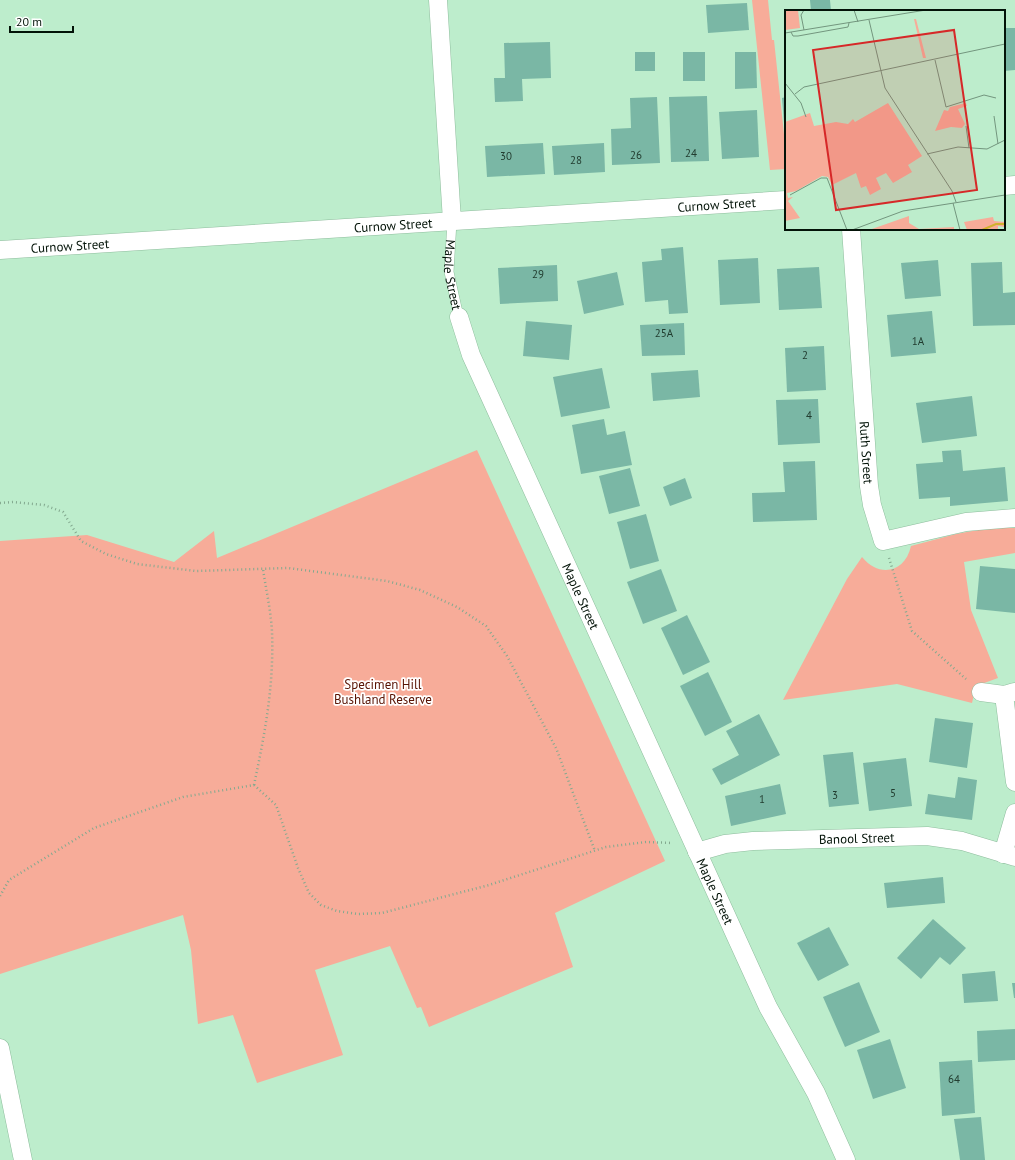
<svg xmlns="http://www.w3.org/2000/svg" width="1015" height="1160" viewBox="0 0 1015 1160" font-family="'PT Sans',sans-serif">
  <rect width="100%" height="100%" fill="#bdedcc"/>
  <g fill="#f7ac99">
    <polygon points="752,0 768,0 772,40 774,40 786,153 786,169 770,170"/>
    <polygon points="477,450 665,861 555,913 573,967 429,1027 421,1007 417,1008 390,946 315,970 343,1055 257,1083 233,1015 198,1024 191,950 183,915 0,974 0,541 87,535 174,562 214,531 217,558"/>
    <path d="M989,528H1015V553L964,562L971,610L998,678L976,686L972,703L897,684L783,700L847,579L862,557C879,578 905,573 911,546L956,534Z"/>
  </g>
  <g fill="#7ab7a5">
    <polygon points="810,0 830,0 831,11 811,11"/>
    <polygon points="747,3 749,30 708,33 706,5"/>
    <polygon points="1004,28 1015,28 1015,70 1004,71"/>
    <polygon points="550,42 551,78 522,79 523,101 495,102 494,78 505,78 504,43"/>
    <rect x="635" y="52" width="20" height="19"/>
    <rect x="683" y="52" width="22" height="29"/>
    <polygon points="735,52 756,52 757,88 735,89"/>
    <polygon points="707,96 709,161 671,162 669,97"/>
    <polygon points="657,97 660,163 612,165 611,129 631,128 630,98"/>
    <polygon points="786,97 786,123 784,123 782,98"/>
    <polygon points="757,110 759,157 722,159 719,112"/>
    <polygon points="543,143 545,174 487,177 485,146"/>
    <polygon points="604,143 605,172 554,175 552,146"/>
    <polygon points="683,247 688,313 669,314 668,300 645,302 642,262 662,260 661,249"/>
    <polygon points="758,258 760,303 720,305 718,260"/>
    <polygon points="938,260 941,296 905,299 901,263"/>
    <polygon points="1002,262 1003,293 1015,292 1015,325 973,326 971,263"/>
    <polygon points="557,265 558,301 500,304 498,268"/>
    <polygon points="819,267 822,308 779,310 777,269"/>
    <polygon points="617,272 624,305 584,314 577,281"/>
    <polygon points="932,311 936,353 891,357 887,315"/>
    <polygon points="526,321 572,325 569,360 523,356"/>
    <polygon points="684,323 685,355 642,356 640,325"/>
    <polygon points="824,346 826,390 787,392 785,348"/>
    <polygon points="602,368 610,408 561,417 553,377"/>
    <polygon points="698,370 700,397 653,401 651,373"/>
    <polygon points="972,396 977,436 922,443 916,403"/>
    <polygon points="818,399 820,443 778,445 776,400"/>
    <polygon points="604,419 607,435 625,431 632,465 581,474 572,425"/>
    <polygon points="961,450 963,471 1005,467 1008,501 950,506 950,497 919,499 916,464 943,462 942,451"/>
    <polygon points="815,461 817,520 753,522 752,493 785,492 783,462"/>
    <polygon points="630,468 640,506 609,514 599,476"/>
    <polygon points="685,478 692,498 670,506 663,487"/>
    <polygon points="646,514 659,561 630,569 617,522"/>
    <polygon points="980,566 1015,569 1015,613 976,609"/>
    <polygon points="661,569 677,611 643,624 627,582"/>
    <polygon points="687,615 710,662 683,675 661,628"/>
    <polygon points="708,672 732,722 705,736 680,686"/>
    <polygon points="759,714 780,755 721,785 712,769 739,755 726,731"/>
    <polygon points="935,718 973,723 967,768 929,762"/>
    <polygon points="853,752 859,804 829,807 823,755"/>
    <polygon points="906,758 912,806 869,811 863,763"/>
    <polygon points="958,777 977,780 972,820 925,814 928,794 955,798"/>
    <polygon points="780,784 786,814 731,826 725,796"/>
    <polygon points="943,877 945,903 887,908 884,883"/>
    <polygon points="933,919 966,948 950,965 940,957 921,979 897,958"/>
    <polygon points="829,927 849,965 818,981 797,943"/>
    <polygon points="995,971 998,1001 964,1003 962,974"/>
    <polygon points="859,982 880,1032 845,1047 823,997"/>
    <polygon points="1012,983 1015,983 1015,998 1014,998"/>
    <polygon points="1015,1029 1015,1060 978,1062 977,1031"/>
    <polygon points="890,1039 906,1088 873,1099 857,1050"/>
    <polygon points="972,1060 975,1113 942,1116 939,1062"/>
    <polygon points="981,1117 985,1160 960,1160 954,1119"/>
  </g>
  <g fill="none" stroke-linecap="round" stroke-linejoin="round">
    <defs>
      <g id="service">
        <path id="s1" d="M452,221L449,272L459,317"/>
      </g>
      <g id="minor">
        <polyline points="438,0 452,221"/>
        <polyline points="1004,186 1015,185"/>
        <path id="s2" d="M851,229L869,486L872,505L883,541L966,522L1015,518"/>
        <path id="s3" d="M0,250L786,200"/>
        <path id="s4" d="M459,317L471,355L768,1007L816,1093L846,1160"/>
        <polyline points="981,692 1004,695 1014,692"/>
        <polyline points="1004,695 1015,782"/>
        <path id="s5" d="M697,852L725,844L753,841L927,836L962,841L1015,857"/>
        <polyline points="1003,854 1015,813"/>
        <polyline points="0,1048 23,1160"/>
      </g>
    </defs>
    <use href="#service" stroke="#8ebd9d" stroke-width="10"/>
    <use href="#minor" stroke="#8ebd9d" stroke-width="19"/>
    <g stroke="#83a98f" stroke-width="2.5" stroke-dasharray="1 3" stroke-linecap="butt">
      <polyline points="0,503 13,502 44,505 63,512 81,541 106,554 137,564 196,571 288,568 387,581 420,590 457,607 486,626 507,656 556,748 595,851"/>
      <polyline points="889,558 912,631 966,679"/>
      <polyline points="254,785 276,805 298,868 309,893 321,905 337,911 358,914 382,913 489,885 606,847 646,842 673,843"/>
      <path d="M254,785C265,733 274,686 272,632C271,611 266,590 263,569"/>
      <polyline points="0,896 9,880 94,828 183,797 254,785"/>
    </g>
    <use href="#service" stroke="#fff" stroke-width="9"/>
    <use href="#minor" stroke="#fff" stroke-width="18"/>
  </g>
  <g text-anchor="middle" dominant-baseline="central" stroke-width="3.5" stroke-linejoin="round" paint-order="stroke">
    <g font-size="11" fill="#213c2f">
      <text x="691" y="153">24</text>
      <text x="636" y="155">26</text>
      <text x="506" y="156">30</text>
      <text x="576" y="160">28</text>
      <text x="538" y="274">29</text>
      <text x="664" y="333">25A</text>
      <text x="918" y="341">1A</text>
      <text x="805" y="355">2</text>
      <text x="809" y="415">4</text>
      <text x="893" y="793">5</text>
      <text x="835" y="795">3</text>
      <text x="762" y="799">1</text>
      <text x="954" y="1079">64</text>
    </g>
    <g font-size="13" fill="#031308" stroke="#fff">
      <text stroke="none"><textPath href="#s3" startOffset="718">Curnow Street</textPath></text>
      <text stroke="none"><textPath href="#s3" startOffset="394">Curnow Street</textPath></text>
      <text stroke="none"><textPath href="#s3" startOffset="70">Curnow Street</textPath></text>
      <text stroke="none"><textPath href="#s1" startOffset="54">Maple Street</textPath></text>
      <text stroke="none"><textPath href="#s2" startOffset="224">Ruth Street</textPath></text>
      <text stroke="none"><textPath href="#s4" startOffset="305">Maple Street</textPath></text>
      <text stroke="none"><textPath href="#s5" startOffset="161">Banool Street</textPath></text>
      <text stroke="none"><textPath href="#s4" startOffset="629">Maple Street</textPath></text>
    </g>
    <g font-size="13" fill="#591303" stroke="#fff">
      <text x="383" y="684">Specimen Hill<tspan x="383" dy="15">Bushland Reserve</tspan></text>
    </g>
  </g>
  <g transform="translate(785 10)">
    <rect width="220" height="220" fill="#bdedcc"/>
    <path d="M0,0H13L15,18L0,20ZM129,9H131L141,48H138ZM103,93L137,146L123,155L127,162L108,173L101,163L91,168L96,179L85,185L81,176L76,178L71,163L47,175L43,167L37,166L11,181L2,183L3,188L8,187L3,191L15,208L0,211V112L25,103L29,116L51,112L63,114L68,109L70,112ZM181,93L182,96L173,99L180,114L177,118L166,117L150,121L159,100L163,101L165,97ZM124,206V213L134,219L169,217V220H84ZM208,207L209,211L220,212V217L213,216V220H182L179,212Z" fill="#f7ac99"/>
    <path fill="none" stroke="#d1b12d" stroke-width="2" d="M197,220L211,214H220"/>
    <path fill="none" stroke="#73967e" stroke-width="1" d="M69,0L73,12M84,10L100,78L167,181L171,192M19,20L16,5L19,0M6,22L8,26H13L63,17L64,13M0,23L141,0M150,50L161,97L199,85L211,88M0,73L16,93L21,107M10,84L19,77L220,34M209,106L213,134M181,116L184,138M142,144L173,137L202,139L220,130M5,185L36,168H42L62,220M168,193L175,220M67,220L118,201L220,185"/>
    <path fill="#d62828" fill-opacity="0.15" stroke="#d62828" stroke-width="2" d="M169,20L192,180L51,200L28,40Z"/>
    <rect width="220" height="220" fill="none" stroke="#031308" stroke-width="2"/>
  </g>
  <path d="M10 26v6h63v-6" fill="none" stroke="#031308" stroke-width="2"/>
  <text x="16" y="26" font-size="12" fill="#031308" stroke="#ffffff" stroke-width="3" paint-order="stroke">20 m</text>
</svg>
